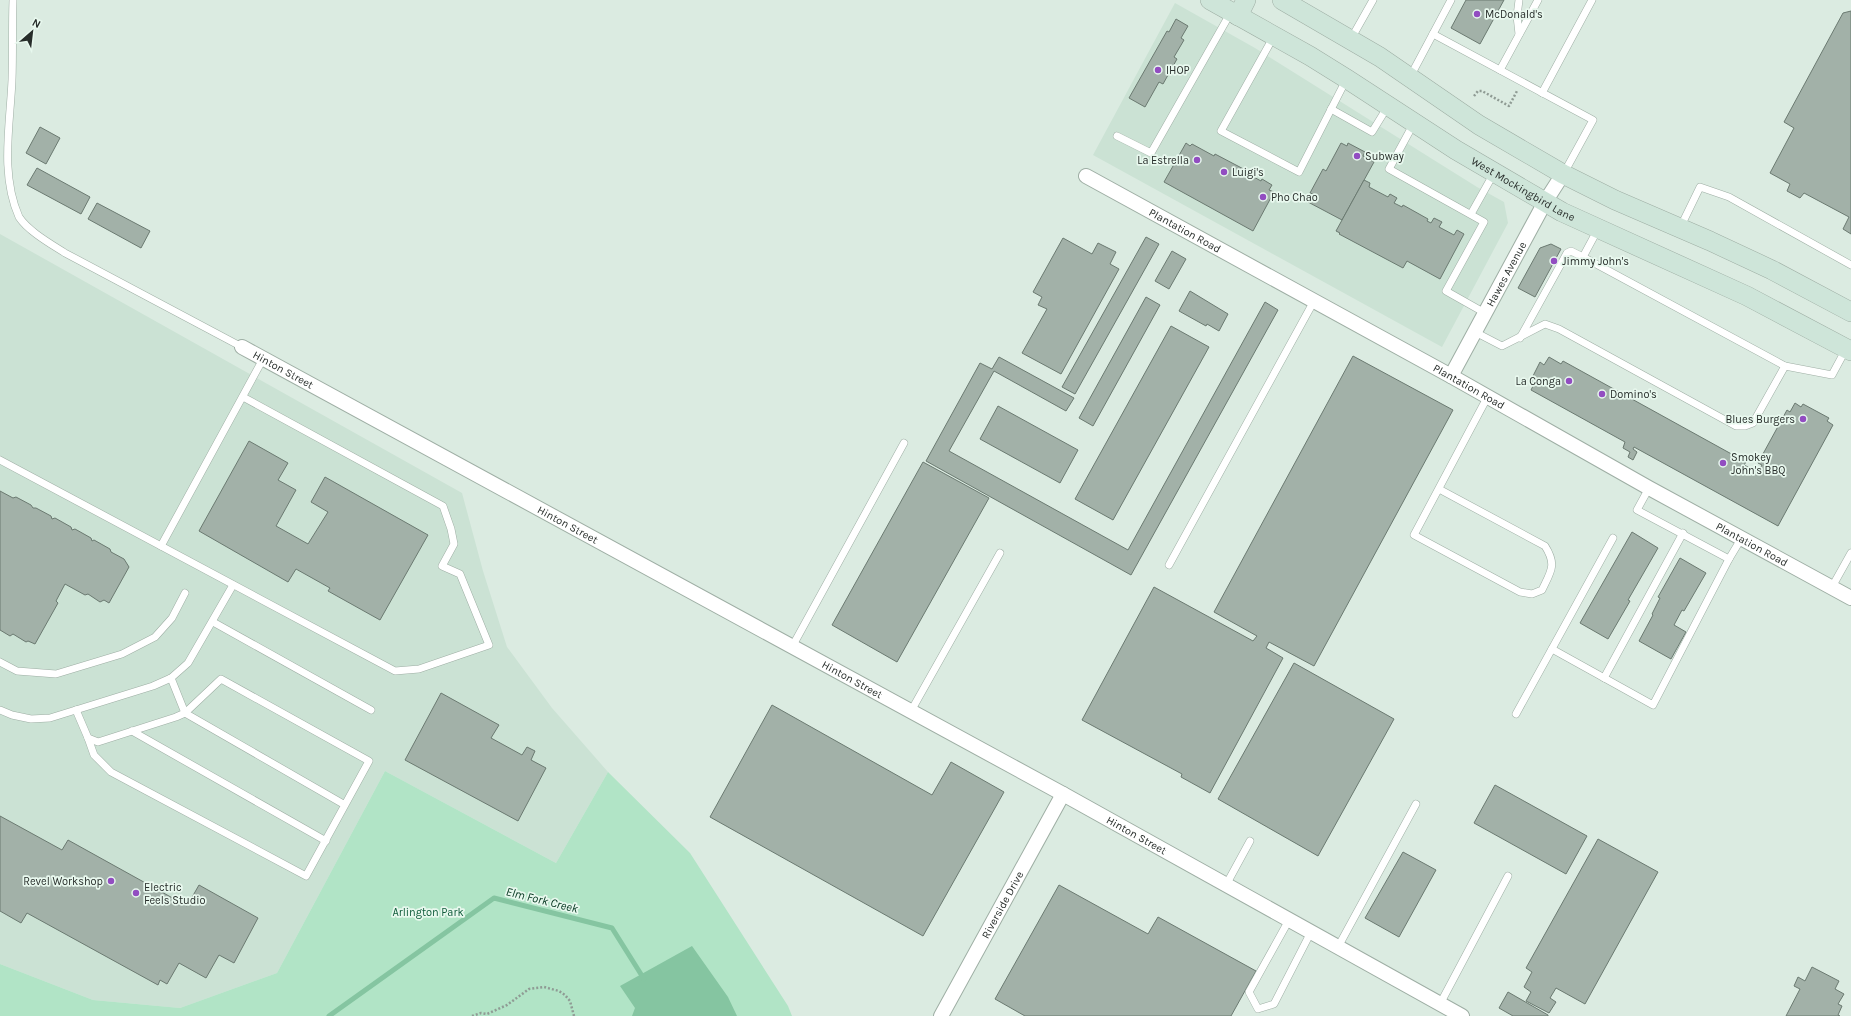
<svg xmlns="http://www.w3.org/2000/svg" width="1851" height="1016" viewBox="0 0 1851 1016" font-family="Karla,sans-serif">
  <rect width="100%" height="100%" fill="#dbebe1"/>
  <g fill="#cbe2d4">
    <polygon points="1175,3 1255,48 1477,187 1504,202 1508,223 1442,347 1093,155"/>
    <polygon points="0,234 462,493 483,571 507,647 552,708 608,772 556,863 385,771 277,973 180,1008 93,1000 0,964"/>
  </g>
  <polygon fill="#b1e4c6" points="385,771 556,863 608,772 690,853 788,1006 792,1016 0,1016 0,964 93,1000 180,1008 277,973"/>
  <polygon fill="#85c5a1" points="692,946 728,997 737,1016 632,1016 635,1008 620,986"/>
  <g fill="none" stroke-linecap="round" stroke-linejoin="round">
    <polyline stroke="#85c5a1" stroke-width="5" points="329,1016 494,898 612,928 644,979"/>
  </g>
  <g fill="#a2b1a8" stroke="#6b7a71">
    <polygon points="1466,0 1504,0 1480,44 1451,28"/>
    <polygon points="1851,11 1851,234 1843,229 1849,217 1804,193 1800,198 1787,191 1790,184 1770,173 1794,128 1784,122 1843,13"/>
    <polygon points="1176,19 1188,26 1181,38 1184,40 1174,57 1177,59 1163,84 1159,82 1145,107 1129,98 1167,31 1169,32"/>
    <polygon points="40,127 60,138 46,164 26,153"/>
    <polygon points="1186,143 1190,146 1192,144 1214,156 1215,154 1253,174 1252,176 1261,181 1262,179 1272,185 1269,190 1274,192 1253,231 1164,182"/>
    <polygon points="1341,143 1347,146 1348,143 1365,152 1363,156 1374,162 1342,220 1308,202 1313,194 1310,193 1323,169 1326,171"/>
    <polygon points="37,168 90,197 81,214 27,185"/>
    <polygon points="1364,180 1370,183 1369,187 1388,197 1390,194 1397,198 1394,203 1402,207 1403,205 1428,219 1427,221 1431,223 1434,218 1442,222 1439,227 1454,235 1457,230 1464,234 1440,279 1407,261 1403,268 1339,234 1340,233 1336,231"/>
    <polygon points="97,203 150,231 141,248 88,219"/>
    <polygon points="1146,237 1159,244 1075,394 1062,387"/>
    <polygon points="1063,238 1092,254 1098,243 1116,252 1110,264 1119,269 1061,374 1022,353 1047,309 1038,305 1042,297 1033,292"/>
    <polygon points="1551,244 1561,249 1535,297 1518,288 1540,248"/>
    <polygon points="1172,251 1186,259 1169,289 1155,281"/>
    <polygon points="1190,291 1228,314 1219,331 1207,324 1206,326 1179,311"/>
    <polygon points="1146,297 1160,305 1093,426 1079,418"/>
    <polygon points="1265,302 1278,310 1131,575 926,461 980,363 992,369 999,357 1074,398 1066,411 994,371 949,451 1128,550"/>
    <polygon points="1171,326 1209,347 1113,520 1075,499"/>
    <polygon points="1353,356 1453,410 1314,666 1269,642 1266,648 1283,658 1210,793 1181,777 1182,774 1082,720 1154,587 1253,641 1257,636 1214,612"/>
    <polygon points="1549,357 1561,364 1563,361 1746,462 1744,465 1758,472 1762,465 1758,463 1787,410 1790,412 1795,403 1801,407 1803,404 1829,418 1827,421 1833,425 1778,526 1634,447 1633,449 1637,452 1633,460 1628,457 1630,452 1623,448 1625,442 1531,390 1534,384 1530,382 1540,362 1544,365"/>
    <polygon points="998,406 1078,450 1060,483 980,439"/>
    <polygon points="249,441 288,463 278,480 296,490 276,526 308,544 328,512 311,502 325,477 428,535 380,620 328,591 330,588 296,569 288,582 199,531"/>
    <polygon points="923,462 989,498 897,662 832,625"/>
    <polygon points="0,491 13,498 16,497 31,505 33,508 36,508 51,516 52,519 55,518 71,527 72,530 75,529 91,538 92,541 94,540 110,549 111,552 124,559 129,567 109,603 104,600 100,602 88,594 85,595 65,584 56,601 58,603 35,644 28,641 26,642 13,634 10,636 0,630"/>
    <polygon points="1632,532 1658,548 1628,600 1630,601 1608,639 1580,623"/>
    <polygon points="1680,558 1706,573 1684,611 1682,610 1674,625 1686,632 1671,659 1639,641 1653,615 1652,614 1660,598 1658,597"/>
    <polygon points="1294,663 1394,719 1318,856 1218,799"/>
    <polygon points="441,693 499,725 491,738 522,755 527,747 535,751 531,760 546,768 518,821 405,760"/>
    <polygon points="772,705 932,795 951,762 1004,792 923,936 710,817"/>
    <polygon points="1495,785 1587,836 1566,874 1474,823"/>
    <polygon points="0,816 62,850 68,840 187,906 199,885 258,918 234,963 219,955 206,978 179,963 167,984 160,980 158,985 27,913 21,923 0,911"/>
    <polygon points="1598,839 1658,872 1585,1004 1556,988 1550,998 1556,1002 1549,1013 1526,1001 1531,992 1524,987 1532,972 1526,968"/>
    <polygon points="1403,852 1436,870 1399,937 1365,918"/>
    <polygon points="1059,885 1148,934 1158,917 1256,971 1231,1016 1025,1016 995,999"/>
    <polygon points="1812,967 1839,981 1835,989 1844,994 1838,1004 1842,1006 1838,1015 1840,1016 1786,1016 1800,989 1794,986 1798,977 1805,981"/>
    <polygon points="1508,992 1548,1015 1548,1016 1513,1016 1499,1008"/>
  </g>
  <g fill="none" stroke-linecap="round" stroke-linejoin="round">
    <defs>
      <g id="lane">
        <path d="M13,0C12,27 13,53 12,80C10,126 0,174 19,217C28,231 51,244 65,253L242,347"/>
        <polyline points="1519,0 1517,16 1519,34"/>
        <polyline points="1433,34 1593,120 1564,173"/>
        <polyline points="1274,36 1221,131 1299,172 1346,80"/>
        <polyline points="1351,39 1373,0"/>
        <polyline points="1500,70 1538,0"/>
        <polyline points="1410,77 1451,0"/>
        <polyline points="1542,93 1592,0"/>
        <polyline points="1331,109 1372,132 1388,106"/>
        <polyline points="1414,123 1389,169 1484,222 1446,291 1485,313"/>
        <polyline points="1117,136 1151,153 1231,12"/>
        <polyline points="1471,214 1494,173"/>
        <polyline points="1680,228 1700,187 1729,197 1851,265"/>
        <polyline points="1598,229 1583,257 1785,366"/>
        <polyline points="1475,332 1502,346 1545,324 1559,329 1736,426 1745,426 1753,423 1785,366 1832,375 1846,349"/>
        <polyline points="1520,338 1567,253 1571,251 1583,257"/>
        <polyline points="0,460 395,671 419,669 489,645 460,574 442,566 454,544 451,529 443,506 243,397"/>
        <path d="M1439,489L1545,546C1557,565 1551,571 1542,590L1532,594L1520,592L1414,535L1488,396"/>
        <polyline points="161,546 263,359"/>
        <polyline points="1729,559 1741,539"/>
        <polyline points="1169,565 1314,301"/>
        <polyline points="1832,587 1851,553"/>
        <polyline points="213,622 371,710"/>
        <polyline points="792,647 904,443"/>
        <polyline points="1552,649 1653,705 1729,559 1637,510 1649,488"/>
        <polyline points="0,662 17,671 56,674 122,654 155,637 172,618 185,593"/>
        <polyline points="1604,678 1683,533"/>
        <polyline points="0,710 12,715 31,719 50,718 153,686 171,678 188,663 233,585"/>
        <polyline points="76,710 88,738 98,742 176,717 185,713 171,678"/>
        <polyline points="911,711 1000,553"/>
        <polyline points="1516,714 1613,538"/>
        <polyline points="132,731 326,841"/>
        <polyline points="88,738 94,755 111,772 306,876 369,761 221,679 185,713 345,805"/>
        <polyline points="1226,885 1250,841"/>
        <polyline points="1289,920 1249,992 1258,1009 1274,1004 1311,932"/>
        <polyline points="1338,947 1416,804"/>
        <polyline points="1440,1004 1508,876"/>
      </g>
      <g id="street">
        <path id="s1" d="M1086,176L1451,376L1649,488L1851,598"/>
        <path id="s2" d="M242,347L1063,794L1462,1016"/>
        <path id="s3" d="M1451,376L1545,202L1563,174"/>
        <path id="s4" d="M941,1016L1063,794"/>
      </g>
      <g id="secondary">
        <path id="s5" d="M1210,0L1310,56L1347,79L1456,150L1562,212L1747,296L1851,351"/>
        <polyline points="1282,0 1380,57 1479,125 1563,174 1615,200 1710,241 1772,270 1851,312"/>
        <polyline points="1238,16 1246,0"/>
      </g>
    </defs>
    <use href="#lane" stroke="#9eaea4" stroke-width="8"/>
    <use href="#street" stroke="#9eaea4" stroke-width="16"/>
    <use href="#secondary" stroke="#9eaea4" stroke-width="20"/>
    <g stroke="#8f9b94" stroke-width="2.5" stroke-dasharray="2 2" stroke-linecap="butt">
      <polyline points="1474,96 1478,91 1482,91 1509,106 1517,91"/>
      <polyline points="472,1016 481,1013 487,1014 507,1005 529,989 544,987 559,991 565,995 570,1001 574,1016"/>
    </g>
    <use href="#lane" stroke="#fff" stroke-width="7"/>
    <use href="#street" stroke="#fff" stroke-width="14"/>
    <use href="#secondary" stroke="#cee5d9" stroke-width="19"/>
  </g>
  <g fill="#924dc1" stroke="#e8f8ee" stroke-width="1.5">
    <circle cx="1477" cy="14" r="4"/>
    <circle cx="1158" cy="70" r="4"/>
    <circle cx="1357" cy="156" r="4"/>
    <circle cx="1197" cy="160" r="4"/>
    <circle cx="1224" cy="172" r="4"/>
    <circle cx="1263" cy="197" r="4"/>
    <circle cx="1554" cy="261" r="4"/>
    <circle cx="1569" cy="381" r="4"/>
    <circle cx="1602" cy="394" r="4"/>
    <circle cx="1803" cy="419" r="4"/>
    <circle cx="1723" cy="463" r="4"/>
    <circle cx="111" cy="881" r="4"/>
    <circle cx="136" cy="893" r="4"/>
  </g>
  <g text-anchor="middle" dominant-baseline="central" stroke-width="3.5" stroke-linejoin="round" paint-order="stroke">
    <g font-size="11" fill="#272d2a" stroke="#e8f8ee" text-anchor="start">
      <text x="1485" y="14">McDonald's</text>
      <text x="1166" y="70">IHOP</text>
      <text x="1365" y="156">Subway</text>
      <text x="1189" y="160" text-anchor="end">La Estrella</text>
      <text x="1232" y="172">Luigi's</text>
      <text x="1271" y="197">Pho Chao</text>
      <text x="1562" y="261">Jimmy John's</text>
      <text x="1561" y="381" text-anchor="end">La Conga</text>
      <text x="1610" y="394">Domino's</text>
      <text x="1795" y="419" text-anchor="end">Blues Burgers</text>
      <text x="1731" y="457">Smokey<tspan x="1731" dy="13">John's BBQ</tspan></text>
      <text x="103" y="881" text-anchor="end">Revel Workshop</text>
      <text x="144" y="887">Electric<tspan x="144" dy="13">Feels Studio</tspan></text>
    </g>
    <g font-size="11" fill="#272d2a" stroke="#e8f8ee">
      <text stroke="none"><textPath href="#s5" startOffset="366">West Mockingbird Lane</textPath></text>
      <text stroke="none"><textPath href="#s1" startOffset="113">Plantation Road</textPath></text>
      <text stroke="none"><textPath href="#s3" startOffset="116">Hawes Avenue</textPath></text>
      <text stroke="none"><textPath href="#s2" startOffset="47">Hinton Street</textPath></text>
      <text stroke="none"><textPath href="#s1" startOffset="437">Plantation Road</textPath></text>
      <text stroke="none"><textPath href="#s2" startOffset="371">Hinton Street</textPath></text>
      <text stroke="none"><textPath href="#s1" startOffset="761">Plantation Road</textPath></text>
      <text stroke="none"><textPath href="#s2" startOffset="695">Hinton Street</textPath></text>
      <text stroke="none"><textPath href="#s2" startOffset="1019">Hinton Street</textPath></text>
      <text stroke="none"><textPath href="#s4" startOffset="127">Riverside Drive</textPath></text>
    </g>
    <g font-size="11" fill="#0d5a39" stroke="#e8f8ee">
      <text x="428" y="912">Arlington Park</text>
    </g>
    <g font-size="12" font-style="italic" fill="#00331c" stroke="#e8f8ee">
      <text transform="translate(542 900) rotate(14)">Elm Fork Creek</text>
    </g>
  </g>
  <g transform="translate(32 32) rotate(28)" stroke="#e8f8ee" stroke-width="3" paint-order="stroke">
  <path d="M0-3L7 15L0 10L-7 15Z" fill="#272d2a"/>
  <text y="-6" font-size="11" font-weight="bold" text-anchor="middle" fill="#272d2a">N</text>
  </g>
</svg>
